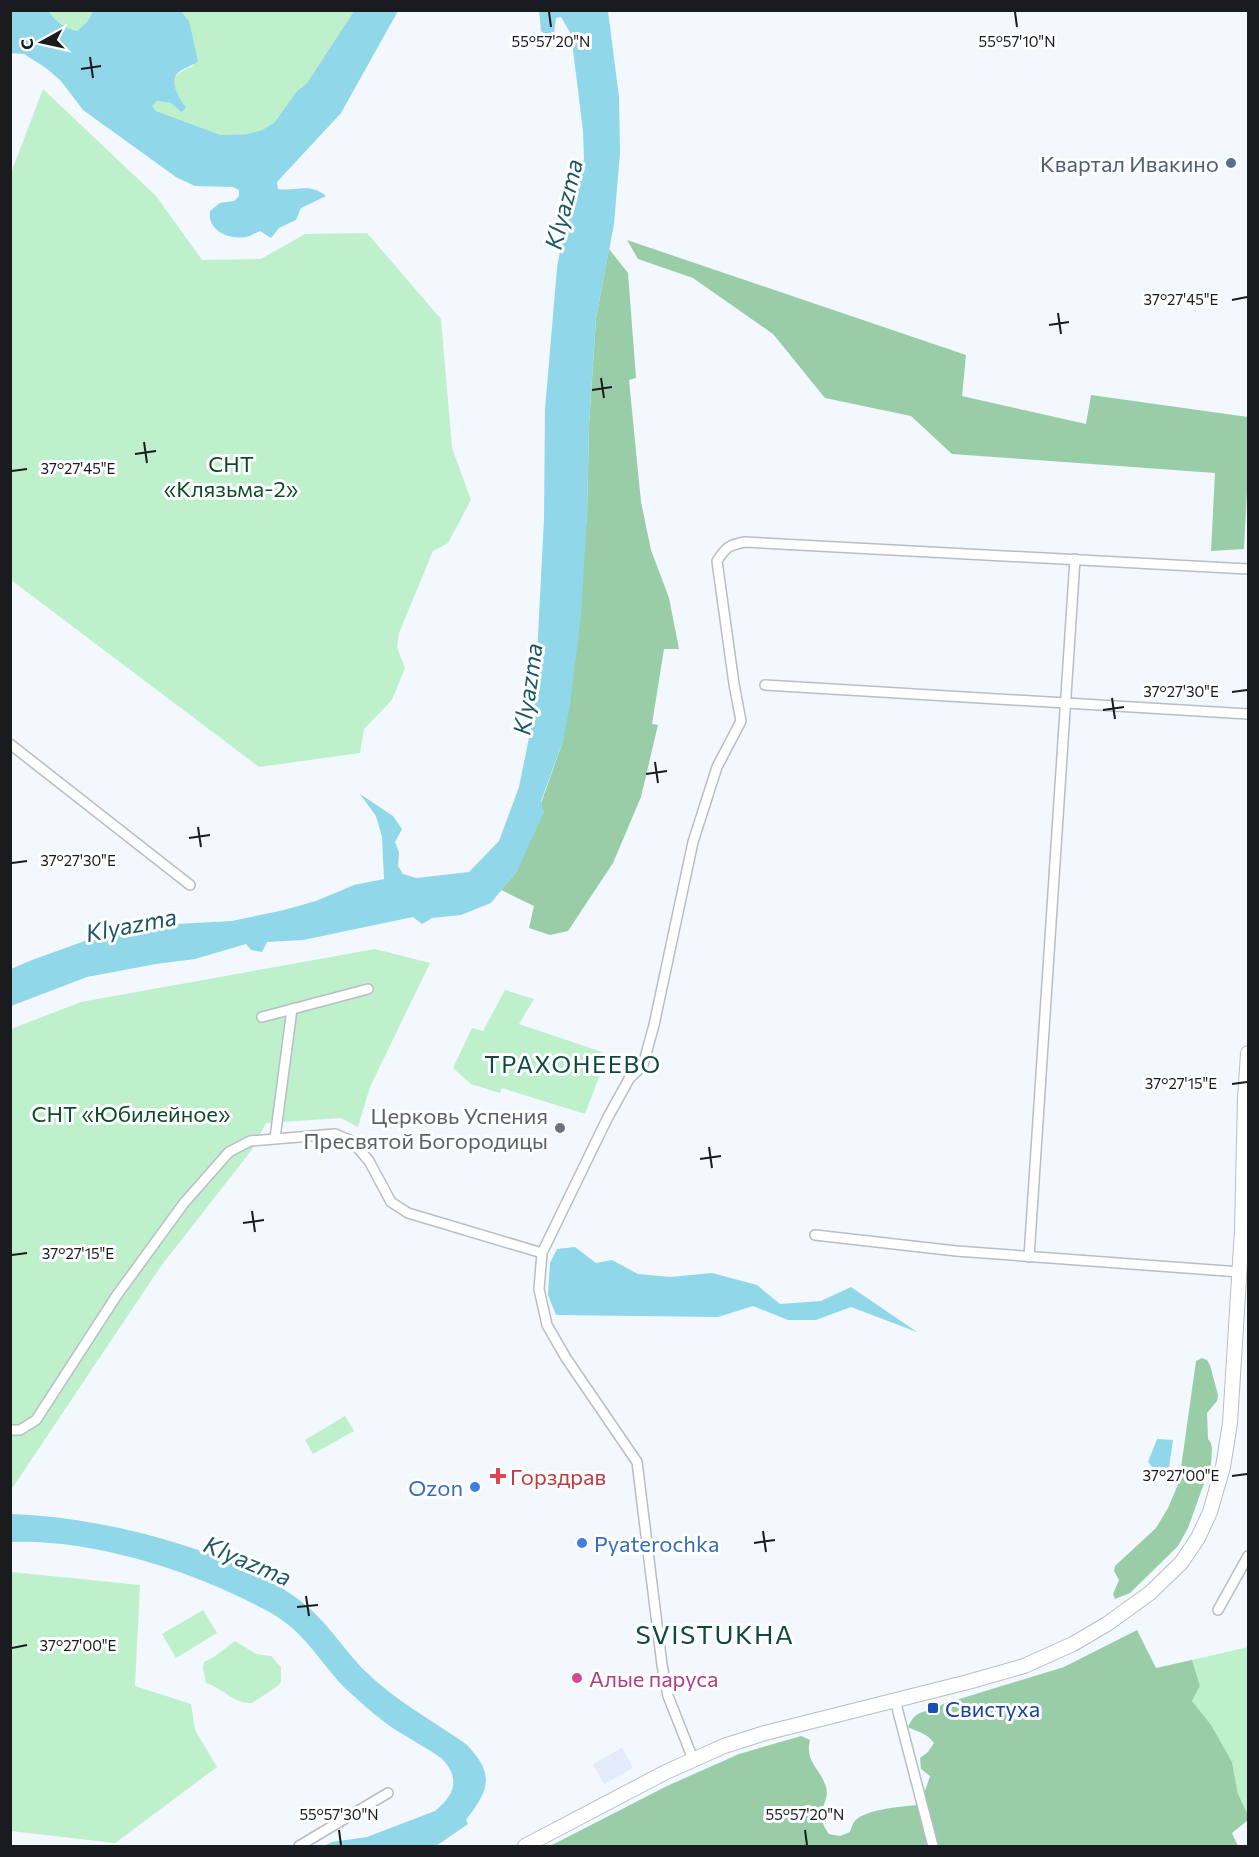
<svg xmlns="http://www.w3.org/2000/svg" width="1259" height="1857" viewBox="0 0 1259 1857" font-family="Commissioner,sans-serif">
  <rect width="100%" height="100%" fill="#f3f7fe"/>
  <polygon fill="#e3ebfb" points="622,1748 633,1768 604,1784 593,1764"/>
  <g fill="#bef0cc">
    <path d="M49,11H93L87,22L77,31C65,28 55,22 49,11Z"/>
    <path d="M181,11H354L307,83L296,92L275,122L262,130L248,134L221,135L156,111L151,106L157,101L171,103L181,112L185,108C174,86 165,77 193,66L189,21Z"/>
    <polygon points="43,89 156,196 202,260 261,259 305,234 367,233 441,319 452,448 471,500 448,543 433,551 399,633 397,647 405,668 392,700 364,729 360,753 259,767 11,580 11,173"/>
    <polygon points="375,949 430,963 370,1087 358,1127 341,1118 266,1123 251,1151 161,1266 11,1490 11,1029 81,1002"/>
    <polygon points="505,990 534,999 519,1024 608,1054 585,1114 502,1088 500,1093 471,1084 453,1068 472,1028 483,1031"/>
    <polygon points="345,1416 354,1431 313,1454 305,1440"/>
    <polygon points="11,1572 140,1585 135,1686 191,1704 195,1730 217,1767 115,1843 11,1831"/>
    <polygon points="203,1610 217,1633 176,1658 162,1634"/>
    <path d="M235,1641L256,1654L271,1656L281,1667V1682L279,1685L252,1703C233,1704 223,1688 206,1683L203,1668L204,1662L214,1657Z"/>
    <polygon points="1248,1647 1248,1815 1238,1794 1232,1762 1192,1701 1200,1686 1192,1660"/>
  </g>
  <g fill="#99cda8">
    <polygon points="627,240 966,355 962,396 1086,424 1091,395 1248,417 1248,472 1244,549 1211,551 1215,473 952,454 911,416 825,398 773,334 693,278 638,259"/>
    <polygon points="609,249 628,273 636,378 629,380 641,502 651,550 669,598 679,649 664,649 652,724 658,725 641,797 613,863 568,931 550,935 529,928 534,906 501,890 517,871 563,741 587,515 589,425 596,318"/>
    <polygon points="1202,1358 1207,1360 1210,1365 1218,1395 1217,1401 1207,1413 1208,1439 1211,1443 1212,1448 1211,1464 1188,1528 1178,1546 1130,1593 1115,1599 1113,1594 1119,1580 1114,1571 1115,1566 1156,1528 1168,1508 1179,1482 1196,1361"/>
    <path d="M1137,1630L1156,1668L1192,1660L1200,1686L1192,1701L1211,1725L1232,1762L1238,1794L1248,1815V1820L1232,1833L1238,1846H550L667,1786L739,1754L801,1736L810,1740C805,1762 818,1766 825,1784C833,1803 811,1810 829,1834L840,1836L850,1832C851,1829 852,1825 854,1822C864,1809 900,1807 916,1805L923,1797L930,1776L921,1769L920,1758L928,1752L934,1743C926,1732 919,1733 908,1727C917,1706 928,1715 943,1704L1064,1667Z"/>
  </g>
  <g fill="#90d7ea">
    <path d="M11,10L49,11C55,22 65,28 77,31L87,22L93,11H181L189,21L198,61C192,66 186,67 180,71C167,81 180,98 186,108L181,112L171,103L157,101L152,106L156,111L221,135L248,134L262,130L275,122L296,92L307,83L354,11H398L341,113L277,182L278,189C295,192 309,182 326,196L301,208L296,220L279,228L271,238L260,231C255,233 251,236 246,237C229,240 207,231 210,211L220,203L234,201L239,196V190L233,187L195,186L176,177L83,110L61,81L46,68L24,54L11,53Z"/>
    <polygon points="539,11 608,11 619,97 620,153 614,224 596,318 589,425 587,515 581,615 570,705 563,741 541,801 544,812 517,871 491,903 461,915 432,918 422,924 413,917 303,940 267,942 262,952 251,950 246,944 195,959 156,964 87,977 11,1006 11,969 32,960 107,933 157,925 232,921 284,910 316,901 354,885 384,879 382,837 376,816 360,794 393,816 402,829 395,842 399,852 398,866 403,874 416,878 469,872 499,841 519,787 534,713 544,519 545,409 557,268 568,205 584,159 583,131 571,34 561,17 556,18 553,41 541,31"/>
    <polygon points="575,1247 596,1263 612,1260 638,1274 670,1277 712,1273 757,1285 780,1304 821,1301 851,1287 917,1332 851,1307 816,1320 788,1320 753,1306 718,1317 556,1315 548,1295 550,1263 557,1249"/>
    <polygon points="1157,1439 1173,1440 1168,1474 1159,1475 1148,1462"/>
    <path d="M10,1514C98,1516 232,1549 302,1602C325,1620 341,1645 360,1666C391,1698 430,1719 466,1744C495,1774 490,1789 466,1820L468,1824L436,1846H324L332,1842L367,1837L435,1811C455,1795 461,1777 441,1758C424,1746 404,1736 387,1724C372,1713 359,1701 345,1688C326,1669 312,1645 291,1627C277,1615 260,1607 244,1599C176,1566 86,1539 11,1542Z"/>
  </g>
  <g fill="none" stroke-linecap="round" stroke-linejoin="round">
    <defs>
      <g id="minor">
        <polyline points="765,685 1248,714"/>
        <polyline points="10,744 190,885"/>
        <polyline points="262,1017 368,989"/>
        <polyline points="275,1138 292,1009"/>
        <polyline points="815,1235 956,1251 1240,1272"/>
        <polyline points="1029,1257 1075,559"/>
        <polyline points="10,1430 20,1430 36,1420 117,1295 184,1203 229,1152 250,1141 335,1134 352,1141 369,1161 391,1202 408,1213 542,1253"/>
        <polyline points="1218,1610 1248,1556"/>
        <polyline points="895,1700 933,1846"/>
        <path d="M693,1759L668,1696L662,1665L637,1462L566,1358L547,1325L539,1289L542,1253L607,1119L629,1079L643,1065L654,1025L693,842L717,767L741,721L734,684L717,561C726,547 729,545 745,542L1248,569"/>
        <polyline points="299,1846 388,1793"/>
      </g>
      <polyline id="secondary" points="525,1846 666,1772 724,1746 765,1733 968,1682 1024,1666 1073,1644 1107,1624 1150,1593 1181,1563 1198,1538 1210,1512 1223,1467 1230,1423 1242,1230 1245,1099 1248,1053"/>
    </defs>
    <use href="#minor" stroke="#b8bdc6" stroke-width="12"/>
    <use href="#secondary" stroke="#b8bdc6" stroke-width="16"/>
    <use href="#minor" stroke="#fff" stroke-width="9"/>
    <use href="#secondary" stroke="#fff" stroke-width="14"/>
  </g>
  <path fill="none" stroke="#1a1b1f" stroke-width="2" d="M549,12L551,27M1015,12L1017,27M90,57L93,78M81,69L101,66M1232,300L1247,297M1058,313L1061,334M1049,325L1069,322M601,378L604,398M592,390L612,387M144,442L147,463M135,454L156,451M12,471L27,469M1232,692L1247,690M1112,698L1115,719M1103,710L1124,707M655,762L658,783M646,774L667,771M198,827L201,847M189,838L210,835M12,863L27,861M1232,1084L1247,1082M709,1147L712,1168M700,1159L721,1156M252,1211L255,1232M243,1223L264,1220M12,1255L27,1253M1232,1476L1247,1474M763,1531L766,1552M754,1543L775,1540M306,1596L309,1616M297,1607L318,1605M12,1648L27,1645M339,1830L341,1845M805,1830L807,1845"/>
  <circle fill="#5c6f8a" stroke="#fff" stroke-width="2" cx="1231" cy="163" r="6"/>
  <circle fill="#6b7280" stroke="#fff" stroke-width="2" cx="560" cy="1128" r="6"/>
  <path fill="#e0444e" stroke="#fff" stroke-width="2" d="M495 1467h6v6h6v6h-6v6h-6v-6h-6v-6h6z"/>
  <g fill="#3f7fe0" stroke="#fff" stroke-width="2">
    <circle cx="475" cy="1487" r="6"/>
    <circle cx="582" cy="1543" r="6"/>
  </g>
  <circle fill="#d1479c" stroke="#fff" stroke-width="2" cx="577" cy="1678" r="6"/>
  <rect fill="#1a4fb4" stroke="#fff" stroke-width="2" x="927" y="1702" width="12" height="12" rx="3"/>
  <g text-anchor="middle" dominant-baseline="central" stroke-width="6" stroke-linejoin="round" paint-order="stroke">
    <g font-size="22" fill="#4e5e75" stroke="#fff" text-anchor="end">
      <text x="1219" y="163">Квартал Ивакино</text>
    </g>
    <g font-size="22" fill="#0d4b28" stroke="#fff">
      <text x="231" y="463">СНТ<tspan x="231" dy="25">«Клязьма-2»</tspan></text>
      <text x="131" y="1113">СНТ «Юбилейное»</text>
    </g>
    <g font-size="22" fill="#5b616d" stroke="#fff" text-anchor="end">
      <text x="548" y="1115">Церковь Успения<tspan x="548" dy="25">Пресвятой Богородицы</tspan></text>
    </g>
    <g font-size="22" fill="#be3a42" stroke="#fff" text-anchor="start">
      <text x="510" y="1476">Горздрав</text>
    </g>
    <g font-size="22" fill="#366cbe" stroke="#fff" text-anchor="end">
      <text x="463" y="1487">Ozon</text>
      <text x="594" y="1543" text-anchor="start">Pyaterochka</text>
    </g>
    <g font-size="22" fill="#b23c85" stroke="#fff" text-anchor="start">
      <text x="589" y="1678">Алые паруса</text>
    </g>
    <g font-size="22" fill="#164399" stroke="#fff" text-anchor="start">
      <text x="945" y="1708">Свистуха</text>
    </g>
    <g font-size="24" font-style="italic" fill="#1c5765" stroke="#fff">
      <text transform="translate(563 204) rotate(-76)">Klyazma</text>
      <text transform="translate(527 689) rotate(-82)">Klyazma</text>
      <text transform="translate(131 924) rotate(-11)">Klyazma</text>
      <text transform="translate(248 1560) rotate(23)">Klyazma</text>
    </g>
    <g font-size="24" letter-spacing="1.5" fill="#0e493f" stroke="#fff">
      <text x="573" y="1063">ТРАХОНЕЕВО</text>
    </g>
    <g font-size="26" letter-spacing="1.5" fill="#0e493f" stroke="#fff">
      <text x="715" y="1633">SVISTUKHA</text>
    </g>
  </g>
  <g font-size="15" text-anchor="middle" fill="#1a1b1f" stroke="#fff" stroke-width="6" stroke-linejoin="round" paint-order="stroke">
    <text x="551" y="47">55°57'20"N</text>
    <text x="1017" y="47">55°57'10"N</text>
    <text x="1181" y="305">37°27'45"E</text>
    <text x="78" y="474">37°27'45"E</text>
    <text x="1181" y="697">37°27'30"E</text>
    <text x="78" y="866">37°27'30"E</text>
    <text x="1181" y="1089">37°27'15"E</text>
    <text x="78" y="1259">37°27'15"E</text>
    <text x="1181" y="1481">37°27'00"E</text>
    <text x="78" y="1651">37°27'00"E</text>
    <text x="339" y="1820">55°57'30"N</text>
    <text x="805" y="1820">55°57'20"N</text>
  </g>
  <rect width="1259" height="1857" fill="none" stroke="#1a1b1f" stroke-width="24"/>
  <g transform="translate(42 42) rotate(262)" stroke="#ffffff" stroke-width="4.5" paint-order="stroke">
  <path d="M0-4.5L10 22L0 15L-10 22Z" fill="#1a1b1f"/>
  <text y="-9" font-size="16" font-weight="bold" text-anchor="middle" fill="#1a1b1f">С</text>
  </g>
</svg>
